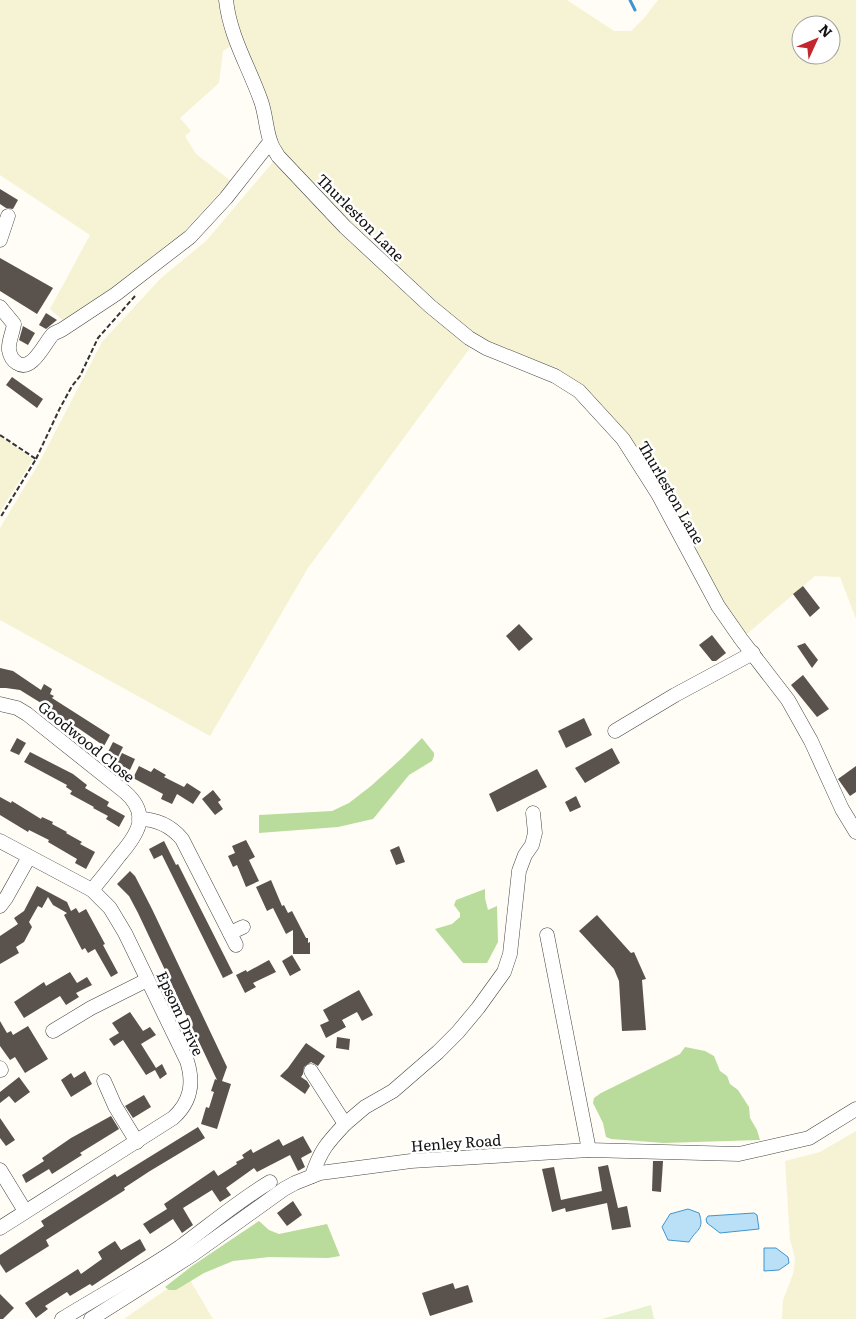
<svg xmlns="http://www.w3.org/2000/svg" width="856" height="1319" viewBox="0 0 856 1319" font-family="Literata,serif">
  <rect width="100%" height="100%" fill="#fffdf5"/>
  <g fill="#f6f3d4" fill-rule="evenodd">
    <polygon points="0,0 221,0 222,20 231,46 223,51 219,83 180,118 191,131 185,136 196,154 231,181 166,251 67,324 50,309 90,235 0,175"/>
    <path d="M229,0H567L614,31H631L645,17L658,0H856V619L840,577L815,576L741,639L658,494L579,391L530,367L472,333L449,315L349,222L282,153L275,139L242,45ZM801,25H831V55H801Z"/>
    <polygon points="273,162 346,237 407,295 470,348 308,568 210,736 0,620 0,528 39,463 102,342 161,278 206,241"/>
    <polygon points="0,436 33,459 0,512"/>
    <polygon points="856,1131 856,1319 782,1319 783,1300 793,1274 795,1258 790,1240 785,1161 820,1152"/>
    <polygon points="187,1275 213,1319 124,1319"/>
  </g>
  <g fill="#b9dc9c">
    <polygon points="422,738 434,753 434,756 432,761 409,775 373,819 338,827 259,833 259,815 332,811 349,803 371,786 402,758"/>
    <polygon points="485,889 485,898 488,910 497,906 498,942 487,963 463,963 435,929 452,924 460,917 460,913 454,905 456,900"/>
    <polygon points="685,1047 705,1051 714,1056 720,1071 727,1076 730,1084 738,1090 749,1107 750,1118 757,1130 760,1140 664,1143 611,1139 606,1137 603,1123 593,1103 594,1098 601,1093 680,1054"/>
    <polygon points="259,1221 269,1230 279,1234 327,1224 340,1256 328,1258 269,1257 233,1261 204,1273 176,1290 169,1290 165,1287 192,1266"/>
  </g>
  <polygon fill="#e6f2cf" points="651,1305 654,1319 602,1319"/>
  <g fill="#b9e0f7" stroke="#3f96cf">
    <path d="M688,1209L699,1213C705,1230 696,1229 689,1242L668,1240L662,1227L670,1214Z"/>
    <polygon points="754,1213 757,1215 759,1229 720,1233 707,1223 706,1219 708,1216"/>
    <polygon points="764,1248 776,1248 788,1257 789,1263 779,1270 764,1271"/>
  </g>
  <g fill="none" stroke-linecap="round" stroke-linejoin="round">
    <polyline stroke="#3f96cf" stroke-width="3" points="630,0 635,10"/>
  </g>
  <g fill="#5a524d">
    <polygon points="0,189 18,200 13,209 6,208 0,204"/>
    <polygon points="0,258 53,288 37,314 0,291"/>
    <polygon points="46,313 57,320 46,329 39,325"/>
    <polygon points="23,326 35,333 28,345 19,340"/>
    <polygon points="12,377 43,399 37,408 6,385"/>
    <polygon points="803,586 820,608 810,617 793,594"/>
    <polygon points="519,624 533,639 519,651 506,636"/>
    <polygon points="712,635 726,653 716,661 712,661 699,645"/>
    <polygon points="805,643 818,660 812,668 797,646"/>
    <polygon points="0,668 13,671 41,690 44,684 52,689 50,694 54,696 52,698 110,735 104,746 78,728 52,714 53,712 49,708 20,690 6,688 0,688"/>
    <polygon points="803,675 829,709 817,717 791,685"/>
    <polygon points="584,718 592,735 566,748 558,731"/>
    <polygon points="17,738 26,743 19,755 10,751"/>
    <polygon points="113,742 123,747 117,759 107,754"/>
    <polygon points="612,748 620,763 585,783 575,768"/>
    <polygon points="30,752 73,774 87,785 85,788 109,802 107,806 125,816 119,827 106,819 108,816 93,808 94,807 70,794 72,791 66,787 67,785 24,762"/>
    <polygon points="122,753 135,759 130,770 117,763"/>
    <polygon points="139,766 151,772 154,768 166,775 164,777 184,787 187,783 201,792 193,804 177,794 172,804 161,799 163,794 133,778"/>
    <polygon points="856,766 856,792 850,796 838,779"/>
    <polygon points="537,769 547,787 497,812 489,794"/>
    <polygon points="213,790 221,800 218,802 223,809 215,815 202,799"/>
    <polygon points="576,796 581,807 570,812 565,802"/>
    <polygon points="0,797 11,803 12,801 41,819 42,817 53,822 52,824 67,832 66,833 82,842 80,844 95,852 86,869 75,863 77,859 48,842 49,840 29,830 28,832 0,815"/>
    <polygon points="246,840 255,857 249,860 259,881 246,887 237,865 233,867 228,856 235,853 232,846"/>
    <polygon points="164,841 176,865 178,864 187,882 233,973 223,978 162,855 154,859 149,849"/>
    <polygon points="399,846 405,862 396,865 390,850"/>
    <polygon points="130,871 135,876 152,909 227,1067 222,1081 231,1084 217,1129 201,1124 206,1107 209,1108 214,1092 211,1091 215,1079 217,1080 138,913 129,896 117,884"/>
    <polygon points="271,880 282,906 284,905 288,913 292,911 306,938 308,938 308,943 310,942 310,954 293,954 293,930 286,934 273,908 267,911 256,887"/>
    <polygon points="37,886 67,902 71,911 76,908 79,913 86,909 105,944 103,945 118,973 111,977 95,949 88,953 85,948 82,950 64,915 67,913 53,905 48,897 42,908 38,906 29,922 32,927 24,942 16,947 19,953 0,964 0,936 18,924 14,918 24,911"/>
    <polygon points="597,915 631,953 634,952 646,979 642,980 646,1030 622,1031 619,981 614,969 579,931"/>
    <polygon points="292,955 301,970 290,976 282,961"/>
    <polygon points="269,960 276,972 253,983 256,987 245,993 236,975 246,970 247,972"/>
    <polygon points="70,972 77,983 87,977 92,985 76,993 79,997 66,1005 60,996 24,1018 14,1002 44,982 46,986"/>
    <polygon points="359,990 373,1015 362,1021 357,1012 342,1020 346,1027 326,1038 320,1025 329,1021 323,1010"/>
    <polygon points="130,1012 143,1031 150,1027 156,1035 141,1044 156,1068 162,1064 167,1074 160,1079 155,1070 146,1075 123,1040 114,1046 109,1039 119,1033 112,1023"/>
    <polygon points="0,1021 7,1033 11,1031 13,1035 28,1026 48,1059 25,1073 15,1057 10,1060 0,1046"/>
    <polygon points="337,1037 350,1039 349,1050 336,1048"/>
    <polygon points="306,1043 325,1056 318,1066 311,1062 304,1067 303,1074 301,1077 307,1081 310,1086 305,1094 280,1076 288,1068"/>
    <polygon points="85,1071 92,1084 71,1097 61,1080 71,1073 74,1078"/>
    <polygon points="19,1077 30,1092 15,1103 9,1096 0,1103 0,1092"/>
    <polygon points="144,1095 151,1107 133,1118 125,1106"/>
    <polygon points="111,1116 119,1129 80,1153 82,1155 52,1174 49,1169 26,1183 22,1175 44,1161 42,1158 71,1138"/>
    <polygon points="0,1118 15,1140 6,1146 0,1138"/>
    <polygon points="198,1127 205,1138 150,1171 124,1188 125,1190 46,1240 49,1246 6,1273 0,1264 0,1255 44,1226 41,1221 115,1174 117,1177"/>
    <polygon points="303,1136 312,1152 301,1158 305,1167 298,1171 290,1155 257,1172 254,1168 226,1188 231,1195 220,1202 212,1190 183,1208 193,1225 182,1233 173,1219 150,1234 143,1224 167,1209 164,1204 214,1170 218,1176 237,1164 236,1162 244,1158 242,1155 251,1149 253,1153 279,1139 283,1146"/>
    <polygon points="653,1161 663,1161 661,1192 652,1191"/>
    <polygon points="608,1165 618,1208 627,1206 631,1227 612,1230 607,1203 566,1212 565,1208 552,1212 542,1169 554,1167 561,1200 602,1191 598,1167"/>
    <polygon points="293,1201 302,1215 287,1226 277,1213"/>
    <polygon points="140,1239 146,1250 92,1286 90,1284 70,1296 67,1292 45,1306 48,1309 36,1318 25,1303 78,1269 81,1274 102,1259 98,1252 115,1241 121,1250"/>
    <polygon points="453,1283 455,1289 468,1285 473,1302 430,1316 422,1293"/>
    <polygon points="0,1294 14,1308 3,1319 0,1319"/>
  </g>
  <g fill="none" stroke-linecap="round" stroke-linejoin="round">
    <defs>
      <g id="minor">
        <path d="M226,0C230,37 249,67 261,101C266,115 266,131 271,143C272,147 276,152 278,156L345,227L430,306L469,338L486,348L555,376L579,391L623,439L658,494L718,606L741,639L788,700L811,741L842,809L856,832"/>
        <polyline points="0,240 8,216"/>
        <path d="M0,307L14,324C13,332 8,342 9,350C10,356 12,360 17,363C32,373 45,342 53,334C56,332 60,331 63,329L116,294L190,237L226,198L270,142"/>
        <path d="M0,704L17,708L27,714L125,792C151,815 138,834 119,856C110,868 101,879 92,890"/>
        <polyline points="615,731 675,695 753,653"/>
        <path d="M139,819C158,819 171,826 182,839L236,945"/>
        <path d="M0,841L92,890L110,908L125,933L187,1061C194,1083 191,1102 173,1118L0,1228"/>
        <polyline points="0,906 6,898 29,857"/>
        <polyline points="230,933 243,927"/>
        <polyline points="547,935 589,1150"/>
        <polyline points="53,1031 91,1008 147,980"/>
        <polyline points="0,1068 1,1070"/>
        <path d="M311,1071L345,1124C327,1143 320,1151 312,1176"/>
        <polyline points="104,1081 115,1106 137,1142"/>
        <polyline points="345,1124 365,1107 393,1091 438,1052 458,1032 478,1008 504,972 510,954 519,871 525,855 532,845 535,833 533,813"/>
        <polyline points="0,1170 25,1211"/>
        <path d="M62,1319C101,1295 142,1273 180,1247C210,1225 238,1201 270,1182"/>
        <polyline points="91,1319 192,1255 284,1189 295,1183 320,1173 411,1161 589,1150 739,1154 809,1138 856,1109"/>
      </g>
    </defs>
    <use href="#minor" stroke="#444" stroke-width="15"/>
    <g stroke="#333" stroke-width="2" stroke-dasharray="5 2.5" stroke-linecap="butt">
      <polyline points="0,435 36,459 0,518"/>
      <polyline points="36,459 59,410 72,386 80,376 98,338 135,296"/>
    </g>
    <use href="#minor" stroke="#fff" stroke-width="14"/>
  </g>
  <g text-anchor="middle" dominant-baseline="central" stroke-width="5" stroke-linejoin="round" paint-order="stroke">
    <g font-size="15" fill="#111" stroke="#fff">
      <text transform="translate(361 217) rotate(45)">Thurleston Lane</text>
      <text transform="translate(672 492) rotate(60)">Thurleston Lane</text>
      <text transform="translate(87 741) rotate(39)">Goodwood Close</text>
      <text transform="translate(181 1013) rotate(65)">Epsom Drive</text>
      <text transform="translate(456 1142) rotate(-4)">Henley Road</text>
    </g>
  </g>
  <g transform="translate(816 40) rotate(46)"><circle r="24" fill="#ffffff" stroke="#a0a0a0"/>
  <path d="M0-4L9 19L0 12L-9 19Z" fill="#c4262e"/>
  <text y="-8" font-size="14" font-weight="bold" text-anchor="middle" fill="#111111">N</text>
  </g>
</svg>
